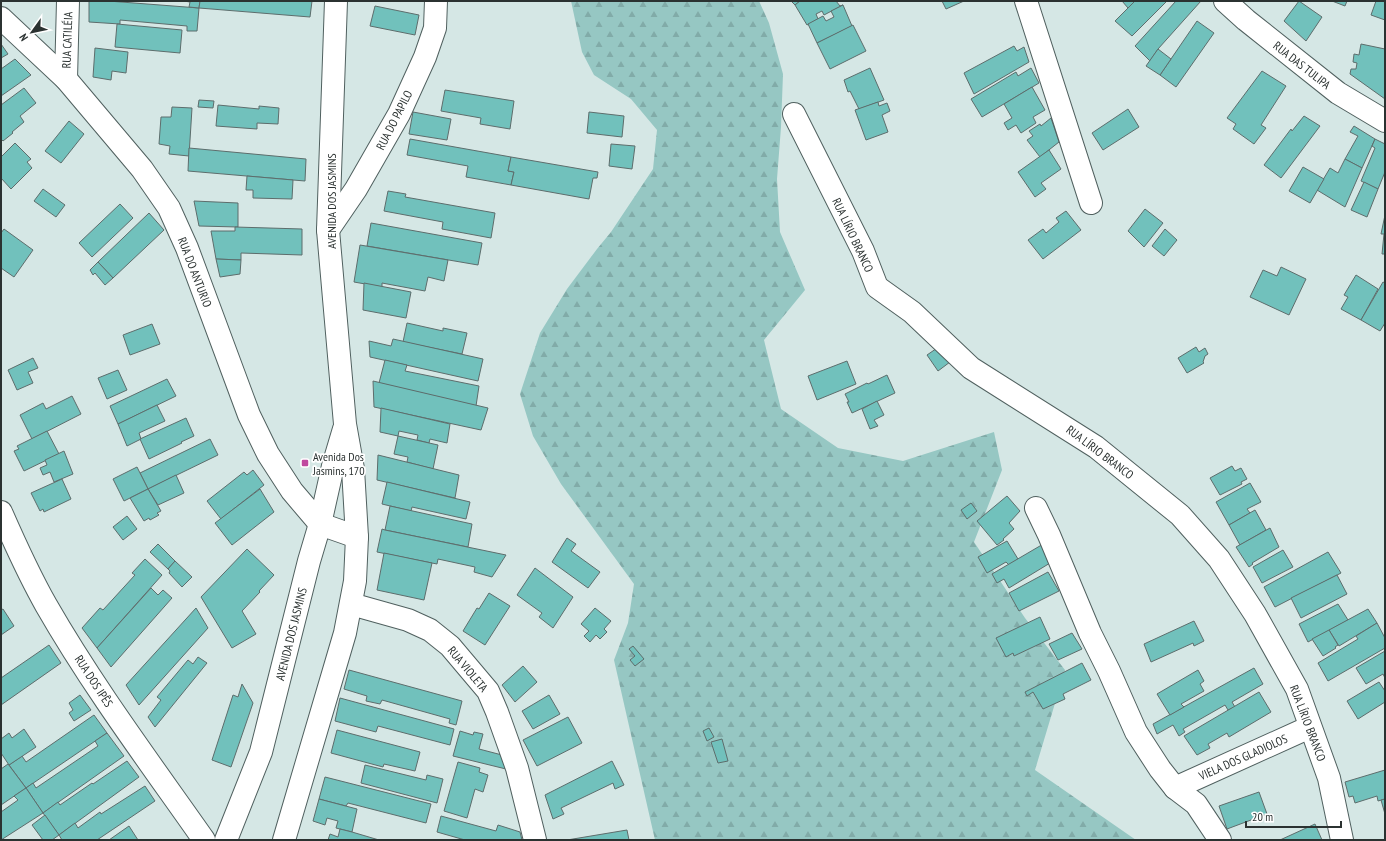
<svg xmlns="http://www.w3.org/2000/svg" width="1386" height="841" viewBox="0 0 1386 841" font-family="'PT Sans Narrow',sans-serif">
  <defs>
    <pattern id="forest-firs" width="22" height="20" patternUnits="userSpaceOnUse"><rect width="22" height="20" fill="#96c7c3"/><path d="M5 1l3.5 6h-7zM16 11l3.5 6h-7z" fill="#81aba8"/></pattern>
  </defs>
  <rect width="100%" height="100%" fill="#d5e7e5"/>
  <polygon fill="url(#forest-firs)" points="571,1 759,1 769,23 783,74 781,127 777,179 780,232 805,290 764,340 781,409 838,448 903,461 994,432 1002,470 974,542 1025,618 1065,670 1035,770 1136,840 655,840 614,660 628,623 634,584 561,484 533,436 520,394 540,333 567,289 597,249 611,232 653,169 657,130 631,99 594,75 582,52"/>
  <g fill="#71c1bc" stroke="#5d6d6c">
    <polygon points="89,1 108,1 199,8 197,31 187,31 187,26 120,20 120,24 89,22"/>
    <polygon points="184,1 200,1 199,8 189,7 190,2"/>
    <polygon points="200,1 312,1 310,17 199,8"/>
    <polygon points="791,1 800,1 795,5"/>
    <polygon points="800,1 836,1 840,6 843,5 824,15 822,11 816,14 818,19 807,25 795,5"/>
    <polygon points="942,1 964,1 946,9"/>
    <polygon points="1122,1 1135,1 1128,8"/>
    <polygon points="1135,1 1167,1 1132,36 1115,21"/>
    <polygon points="1176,1 1201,1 1158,49 1150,61 1135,46"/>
    <polygon points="1299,1 1322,17 1306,41 1284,21"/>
    <polygon points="1332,1 1347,1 1345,6"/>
    <polygon points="1376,1 1385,1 1385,20 1371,15"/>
    <polygon points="843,5 852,26 817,43 808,24 823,16 826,21 834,17 831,11"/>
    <polygon points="375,6 419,15 415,35 370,26"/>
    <polygon points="1197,21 1214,33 1176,87 1160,75"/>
    <polygon points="117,24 182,30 180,53 115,47"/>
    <polygon points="853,25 866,51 830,69 817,43"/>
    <polygon points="1,44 8,54 1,58"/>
    <polygon points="1361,44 1385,49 1385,99 1350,74 1351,69 1356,69 1357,63 1353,62 1354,54 1359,55"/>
    <polygon points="1014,46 1017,51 1024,47 1029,62 974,94 964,73"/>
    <polygon points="95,48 128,52 126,73 112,71 111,80 93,77"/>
    <polygon points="1158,49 1171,59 1160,75 1146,66"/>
    <polygon points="15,59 31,75 1,96 1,69"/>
    <polygon points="870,68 884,100 859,109 850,91 848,92 844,80"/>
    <polygon points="1031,68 1039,83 982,117 971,99 1016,72 1018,76"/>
    <polygon points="1262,71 1286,86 1261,125 1266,128 1254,144 1233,129 1236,124 1227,118"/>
    <polygon points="1032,87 1045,110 1033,117 1036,123 1021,133 1016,125 1008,130 1004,123 1012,118 1004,104"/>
    <polygon points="24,88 36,103 20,116 24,122 12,132 13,133 3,141 1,139 1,105"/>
    <polygon points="445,90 514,101 510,129 480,124 481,118 441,111"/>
    <polygon points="199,100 214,101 213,108 198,107"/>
    <polygon points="878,102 879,106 887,103 890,111 882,115 888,132 866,140 855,110"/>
    <polygon points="218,105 259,109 259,106 279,108 278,124 257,123 257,129 216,126"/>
    <polygon points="172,107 192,108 189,156 169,154 170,146 159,144 161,117 171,117"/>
    <polygon points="1128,109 1139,127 1103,150 1092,133"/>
    <polygon points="413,112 451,119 447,140 409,134"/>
    <polygon points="589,112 624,116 622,137 587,133"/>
    <polygon points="1304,116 1320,126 1281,178 1264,165 1291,129 1292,131"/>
    <polygon points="1051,118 1059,142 1040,157 1027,140 1033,136 1029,131 1040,124 1041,126"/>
    <polygon points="69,121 84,134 61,163 45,151"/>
    <polygon points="1354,126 1375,139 1362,168 1345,159 1358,136 1350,132"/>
    <polygon points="410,139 511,157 508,171 514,172 511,185 466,177 468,166 407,155"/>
    <polygon points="1375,139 1385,144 1385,172 1378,189 1361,181 1375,148 1372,146"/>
    <polygon points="15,143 31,159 27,162 32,168 11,189 1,178 1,157"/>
    <polygon points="611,144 635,146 632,169 609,166"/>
    <polygon points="189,148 306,159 305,181 188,171"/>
    <polygon points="1049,150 1061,169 1041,183 1046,189 1035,197 1018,172"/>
    <polygon points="511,157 598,172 597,178 593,178 589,199 511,185 514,172 508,171"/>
    <polygon points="1345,159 1362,168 1345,207 1317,190 1330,168 1338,173"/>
    <polygon points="1303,167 1324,179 1310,203 1289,191"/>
    <polygon points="247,176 293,180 292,199 253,198 253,190 246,190"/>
    <polygon points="1364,182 1378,189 1367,217 1351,210"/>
    <polygon points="43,189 65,205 56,217 34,201"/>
    <polygon points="388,191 406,194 405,197 495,213 491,238 442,229 443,222 384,211"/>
    <polygon points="194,201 238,203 238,227 199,226"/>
    <polygon points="120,204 133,218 92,257 79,243"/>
    <polygon points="1145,209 1163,223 1144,247 1128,231"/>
    <polygon points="1066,211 1081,230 1043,259 1028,240 1043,229 1046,233 1059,222 1056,218"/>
    <polygon points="149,213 164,230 113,278 98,262"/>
    <polygon points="1385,215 1385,234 1381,234"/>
    <polygon points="371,223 482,243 478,265 367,246"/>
    <polygon points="235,227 302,229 302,255 241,253 241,260 216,259 211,231 235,231"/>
    <polygon points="4,229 33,250 14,277 1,268 1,233"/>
    <polygon points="1165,229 1177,240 1164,256 1152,246"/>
    <polygon points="1384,234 1385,234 1385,254 1382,254"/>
    <polygon points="360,245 448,260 444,281 428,277 425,291 382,283 382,287 354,282"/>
    <polygon points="216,259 241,260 240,274 220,277"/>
    <polygon points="98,262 113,278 105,285 95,273 93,275 90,270"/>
    <polygon points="1281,267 1306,279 1289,315 1250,297 1263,270 1277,276"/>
    <polygon points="1356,275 1378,289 1361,320 1341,309 1348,297 1344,295"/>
    <polygon points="1383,282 1385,283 1385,323 1380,331 1361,320"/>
    <polygon points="364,283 411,292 406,318 363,310"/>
    <polygon points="407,323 443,331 443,328 467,333 462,354 403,342"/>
    <polygon points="152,324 160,344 130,355 123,335"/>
    <polygon points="393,339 483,359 478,381 370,357 369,341 391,346"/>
    <polygon points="943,344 954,359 938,371 927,355"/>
    <polygon points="1196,347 1199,352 1205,348 1208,354 1205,356 1203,362 1204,363 1187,373 1178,358"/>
    <polygon points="33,358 38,368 28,372 33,383 17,390 8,370"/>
    <polygon points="385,360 407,365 405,371 479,386 476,406 379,383"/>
    <polygon points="847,361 856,384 817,400 808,376"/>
    <polygon points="118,370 127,390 107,399 98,378"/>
    <polygon points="887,375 895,393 852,413 847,402 849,402 845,394 867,383 868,384"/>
    <polygon points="167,379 176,396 118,424 110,406"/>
    <polygon points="373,381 488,408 481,430 374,407"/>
    <polygon points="72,396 81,414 32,439 20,415 43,403 46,409"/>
    <polygon points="877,401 884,415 874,420 878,426 870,429 862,409"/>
    <polygon points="157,405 165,421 139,433 141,439 127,446 118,424"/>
    <polygon points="381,408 450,424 447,443 430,439 429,443 417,440 418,435 399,431 398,436 380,432"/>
    <polygon points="186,418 194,436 181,442 182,443 149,459 140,439"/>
    <polygon points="47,431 59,454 24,471 14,451 19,449 17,446"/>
    <polygon points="398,436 438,445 433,469 407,462 408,457 394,454"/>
    <polygon points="210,439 218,455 148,489 140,473"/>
    <polygon points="64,451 73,474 54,482 50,472 43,475 40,468 47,465 45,460"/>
    <polygon points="378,455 459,475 455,498 377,480"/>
    <polygon points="1232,466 1235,471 1241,468 1247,479 1241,482 1242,484 1220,495 1210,478"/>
    <polygon points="137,467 148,489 124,501 113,479"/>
    <polygon points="253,470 264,485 221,519 207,501 244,472 247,475"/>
    <polygon points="176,475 184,493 158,505 148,489"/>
    <polygon points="62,479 71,499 44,512 43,509 40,511 31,493"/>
    <polygon points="387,482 470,502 466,519 412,507 411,511 382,504"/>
    <polygon points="1250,483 1261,502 1247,509 1250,513 1229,525 1216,502"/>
    <polygon points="148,489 161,511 157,513 159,515 150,520 149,518 144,521 130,498"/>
    <polygon points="260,489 274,512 232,545 215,523"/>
    <polygon points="1007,496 1020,511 1009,523 1014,529 1003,539 1004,540 997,545 977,521"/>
    <polygon points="971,503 977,511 967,519 961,510"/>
    <polygon points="390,506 472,524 468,547 385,530"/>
    <polygon points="1255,510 1266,530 1240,545 1229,525"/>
    <polygon points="127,516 137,529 123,540 113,527"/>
    <polygon points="1270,528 1279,547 1252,563 1253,564 1249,567 1236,547"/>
    <polygon points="382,529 385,530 506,555 492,577 474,572 475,567 438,559 437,564 377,552"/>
    <polygon points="567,538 576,544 571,551 600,572 588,588 552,562"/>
    <polygon points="1007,541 1018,559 1009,565 1006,562 987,573 978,557"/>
    <polygon points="1045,543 1055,560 1009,588 1004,579 997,583 992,574"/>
    <polygon points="158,544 175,561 168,569 150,552"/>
    <polygon points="247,549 274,575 259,591 260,592 242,611 256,634 232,648 201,597"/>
    <polygon points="1283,550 1293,567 1262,583 1253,567"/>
    <polygon points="1328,552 1341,573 1275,607 1264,587"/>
    <polygon points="384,553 432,563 424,600 377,590"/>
    <polygon points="145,559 162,575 97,648 82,628 100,608 103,610 135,575 132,573"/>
    <polygon points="175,561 192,577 182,587 169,573 170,571 168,569"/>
    <polygon points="535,568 573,597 553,628 539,617 542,613 517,595"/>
    <polygon points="1048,572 1059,591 1019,611 1009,593"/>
    <polygon points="1337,575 1347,594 1301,618 1291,598"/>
    <polygon points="151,588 158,595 163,590 172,598 111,667 97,648"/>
    <polygon points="489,593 510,606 485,645 463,631 477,608 479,609"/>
    <polygon points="1338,604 1348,620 1308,642 1299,624"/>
    <polygon points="196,608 208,628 139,705 126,685"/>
    <polygon points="595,608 611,621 604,629 607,632 600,639 596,635 590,642 584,636 589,631 581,624"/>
    <polygon points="3,609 14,626 1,635 1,610"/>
    <polygon points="1368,609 1377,623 1339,646 1329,630"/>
    <polygon points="1040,617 1050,639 1014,656 1013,653 1006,657 996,638"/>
    <polygon points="1194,621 1204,641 1194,646 1193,643 1151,662 1144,644"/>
    <polygon points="1377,623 1385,638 1385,648 1328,681 1318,663 1358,639 1356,636"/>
    <polygon points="1329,630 1338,645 1335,647 1336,648 1323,656 1312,639"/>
    <polygon points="1072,633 1082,649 1058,660 1049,644"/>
    <polygon points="49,645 61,663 1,705 1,678"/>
    <polygon points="633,646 644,659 635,666 630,660 635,656 629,649"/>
    <polygon points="1385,651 1385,678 1383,674 1366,684 1356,668"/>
    <polygon points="198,657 207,663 155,727 148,717 161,700 157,697 188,660 193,664"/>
    <polygon points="1082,663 1091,680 1063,694 1065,699 1043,709 1033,692 1027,696 1025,692"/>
    <polygon points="523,666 537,682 515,702 502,685"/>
    <polygon points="1254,668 1263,684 1232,702 1235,707 1228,710 1225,705 1183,729 1185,732 1179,736 1173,725 1157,734 1153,724"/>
    <polygon points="349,670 462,701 456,725 449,723 450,719 382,700 380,704 366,701 367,696 344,689"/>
    <polygon points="1198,670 1204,681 1200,684 1204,691 1181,704 1184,707 1170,715 1157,694"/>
    <polygon points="1379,682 1385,691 1385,702 1358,719 1347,701"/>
    <polygon points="242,684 253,703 231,767 212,760 233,695 238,697"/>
    <polygon points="1259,692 1271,712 1229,737 1227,733 1208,744 1210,748 1197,755 1184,736"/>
    <polygon points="80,695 91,710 74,721 69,713 73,710 69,703"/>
    <polygon points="549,695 560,714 533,729 522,711"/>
    <polygon points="340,698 454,729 450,745 378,726 376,732 335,721"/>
    <polygon points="94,715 107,733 26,788 9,765 22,756 26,762"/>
    <polygon points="568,717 582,743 537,766 523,740"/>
    <polygon points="709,728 714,737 707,741 703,731"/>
    <polygon points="24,729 36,747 9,765 1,753 1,739 9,733 12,738"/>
    <polygon points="337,730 420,752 415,771 384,764 383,767 331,753"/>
    <polygon points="460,731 473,735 474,732 483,734 479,749 502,755 506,769 453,756"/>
    <polygon points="107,733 124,756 43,813 26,788 33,783 36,788 98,746 95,741"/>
    <polygon points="722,739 728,761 718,763 711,742"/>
    <polygon points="127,761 139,777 59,835 43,813 58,802 60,805 92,783 93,784"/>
    <polygon points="612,761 624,785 615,789 613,783 561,808 564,814 553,819 545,795"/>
    <polygon points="458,762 480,768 479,772 488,775 483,792 475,789 467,818 444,811"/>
    <polygon points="8,764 26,788 1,805 1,769"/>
    <polygon points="365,765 426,780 427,775 443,779 437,803 361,783"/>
    <polygon points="1385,770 1385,799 1378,801 1377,796 1355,803 1353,796 1349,797 1345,782"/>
    <polygon points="325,777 431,804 426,823 348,803 346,806 319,799"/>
    <polygon points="145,786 155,801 97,840 62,840 59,835 75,823 78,828 100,812 101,814"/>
    <polygon points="26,788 43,813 1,840 1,812 18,800 14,796"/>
    <polygon points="1259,792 1267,814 1227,829 1219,806"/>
    <polygon points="319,799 357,809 352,832 336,828 338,821 327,818 325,825 313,821"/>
    <polygon points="1385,799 1385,814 1381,800"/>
    <polygon points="45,815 59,835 52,840 43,840 32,825"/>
    <polygon points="441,816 496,831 498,825 520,832 522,840 465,840 437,832"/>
    <polygon points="1315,824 1322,840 1280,840"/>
    <polygon points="129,826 138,840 109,840"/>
    <polygon points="340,829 352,832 379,840 328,840 330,834 338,837"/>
    <polygon points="627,830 629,840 567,840"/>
  </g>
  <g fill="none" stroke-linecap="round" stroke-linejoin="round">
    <defs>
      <g id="minor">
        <polyline points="1026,1 1091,203"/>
        <polyline points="1225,1 1246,20 1338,93 1385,121"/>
        <polyline points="1,18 66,79 142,169 169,208 187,248 249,415 268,454 292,491 320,524 357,537"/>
        <polyline points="66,79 68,1"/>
        <polyline points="794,114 863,251 877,287 912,312 971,368 1096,447 1180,515 1219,559 1255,614 1297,689 1329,778 1342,840"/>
        <polyline points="328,230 356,189 399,114 425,57 435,28 436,1"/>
        <polyline points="1036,508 1049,535 1090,633 1109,671 1136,732 1160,769 1175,788 1196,804 1220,840"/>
        <path d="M1,512C15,544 29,575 46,605C93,687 150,763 204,840"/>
        <polyline points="351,604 408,620 430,630 450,646 488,691 497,712 517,768 535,840"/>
        <polyline points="1175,788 1310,727"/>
        <polyline points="226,840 261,752 309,561 320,524 333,466 344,429"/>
        <polyline points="284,840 345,633 355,581 357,537 353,469 345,424 328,230 336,1"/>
      </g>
    </defs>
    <use href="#minor" stroke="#50605f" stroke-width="24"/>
    <use href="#minor" stroke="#fff" stroke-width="22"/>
  </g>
  <rect fill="#c0499f" stroke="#fff" stroke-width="1.5" x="301" y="459" width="8" height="8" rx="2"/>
  <g text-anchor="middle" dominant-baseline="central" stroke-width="3.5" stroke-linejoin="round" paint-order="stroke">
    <g font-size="12" fill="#2b3231" stroke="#fff">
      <text transform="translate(67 40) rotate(-88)">RUA CATILÉIA</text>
      <text transform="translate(1302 65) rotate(38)">RUA DAS TULIPA</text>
      <text transform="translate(394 120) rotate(-63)">RUA DO PAPILO</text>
      <text transform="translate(331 201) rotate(-90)">AVENIDA DOS JASMINS</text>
      <text transform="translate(853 235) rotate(65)">RUA LÍRIO BRANCO</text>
      <text transform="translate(195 272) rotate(69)">RUA DO ANTURIO</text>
      <text transform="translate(1100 452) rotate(37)">RUA LÍRIO BRANCO</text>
      <text transform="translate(291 634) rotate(-76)">AVENIDA DOS JASMINS</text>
      <text transform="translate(468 669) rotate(50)">RUA VIOLETA</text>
      <text transform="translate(94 681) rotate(57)">RUA DOS IPÊS</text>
      <text transform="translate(1308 723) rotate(69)">RUA LÍRIO BRANCO</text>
      <text transform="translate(1243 757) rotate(-24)">VIELA DOS GLADIOLOS</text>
    </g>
    <g font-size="12" fill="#2b3231" stroke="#fff" text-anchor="start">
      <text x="313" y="456">Avenida Dos<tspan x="313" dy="14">Jasmins, 170</tspan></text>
    </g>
  </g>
  <rect width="1386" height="841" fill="none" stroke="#2b3231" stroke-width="4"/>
  <g transform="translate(32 32) rotate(237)" stroke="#ffffff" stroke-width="3" paint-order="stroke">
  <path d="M0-3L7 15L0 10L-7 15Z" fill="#2b3231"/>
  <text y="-6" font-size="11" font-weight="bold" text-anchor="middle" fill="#2b3231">N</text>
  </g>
  <path d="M1246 821v6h95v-6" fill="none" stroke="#2b3231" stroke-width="2"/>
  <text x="1252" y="821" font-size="12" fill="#2b3231" stroke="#ffffff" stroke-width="3" paint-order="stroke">20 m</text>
</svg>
